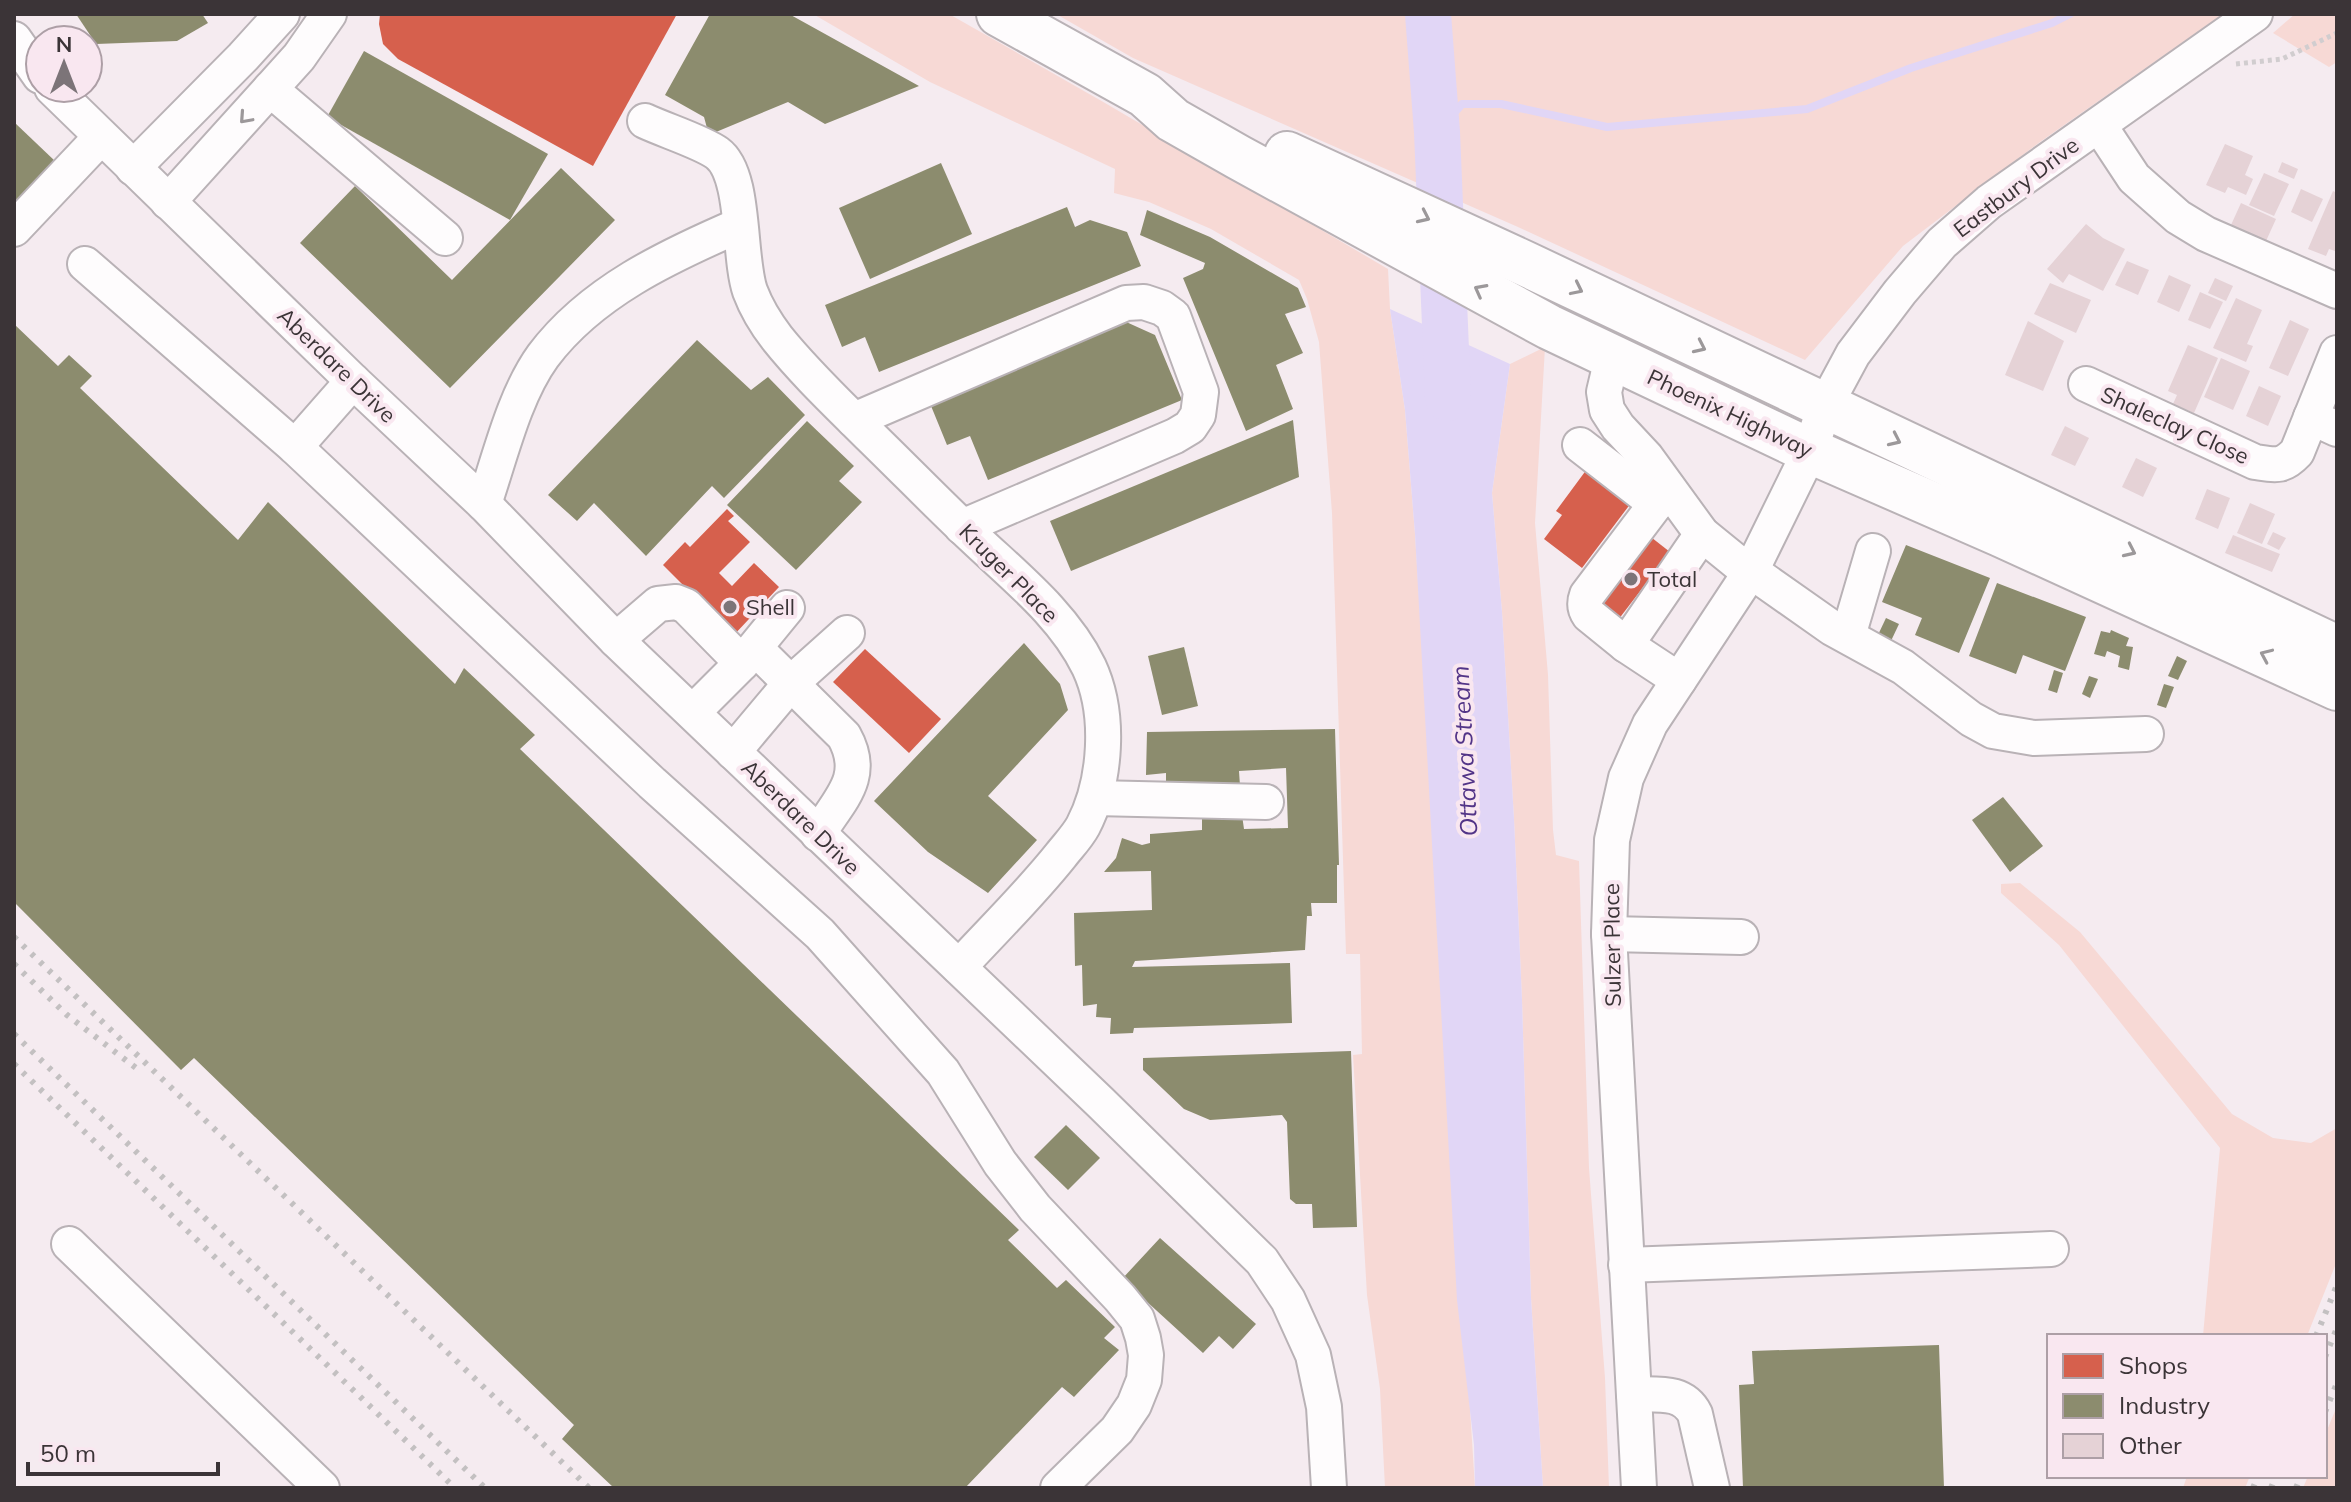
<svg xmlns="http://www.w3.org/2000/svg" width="2351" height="1502" viewBox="0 0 2351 1502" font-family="Mulish,sans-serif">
  <rect width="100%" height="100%" fill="#f5ebf0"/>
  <g fill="#f7d9d5">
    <polygon points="813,14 949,14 1105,103 1388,269 1390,309 1405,410 1415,534 1475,1488 1385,1488 1380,1389 1367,1295 1353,1055 1362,1054 1360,954 1346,954 1332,513 1319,342 1307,299 1299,280 1211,229 1149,202 1114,193 1115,169 930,82"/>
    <polygon points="1056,14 2223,14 2040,142 1903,246 1805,360 1518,227 1133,58"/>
    <polygon points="2295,14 2337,14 2337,62 2329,67 2273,33"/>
    <polygon points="1545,347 1535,523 1548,675 1553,830 1556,855 1579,861 1589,1168 1605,1378 1609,1488 1543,1488 1531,1298 1522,1000 1514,819 1502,612 1492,493 1510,364"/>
    <polygon points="2020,883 2080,932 2232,1114 2273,1138 2311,1143 2337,1128 2337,1261 2307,1336 2203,1336 2220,1148 2059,945 2001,893 2001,884"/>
    <polygon points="2337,1406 2337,1488 2303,1488 2308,1476 2325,1476 2325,1435"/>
    <polygon points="2187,1476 2250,1476 2245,1488 2183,1488"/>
  </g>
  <polygon fill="#e1d6f6" points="1390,309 1510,364 1492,493 1502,612 1514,819 1522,1000 1531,1298 1543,1488 1475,1488 1474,1445 1457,1300 1415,534 1405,410"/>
  <g fill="#d6604d">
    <polygon points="380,14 677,14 593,166 398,59 383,44 379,24"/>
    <polygon points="1587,469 1631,503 1582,568 1544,539 1562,515 1556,511"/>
    <polygon points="727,509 734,516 728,521 750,542 719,573 732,586 754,563 779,587 718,652 708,610 663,565 685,542 690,547"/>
    <polygon points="1647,534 1670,552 1615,624 1592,607"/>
    <polygon points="865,649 941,719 909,753 833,682"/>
  </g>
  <g fill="#8c8c6e">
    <polygon points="76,14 202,14 208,23 177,41 96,44"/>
    <polygon points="710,14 789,14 919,86 825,124 788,102 716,132 707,128 704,117 665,95"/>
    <polygon points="364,51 548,154 510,220 327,117"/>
    <polygon points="14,122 56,162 14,205"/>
    <polygon points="941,163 972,234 870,279 839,208"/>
    <polygon points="561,168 615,220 450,388 300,243 355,186 452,280"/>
    <polygon points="1067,207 1075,227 1090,220 1127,232 1141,266 879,372 865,337 842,347 825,305"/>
    <polygon points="1147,210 1210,237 1298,288 1306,307 1285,314 1303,353 1276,365 1293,409 1246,431 1183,278 1203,269 1205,263 1140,235"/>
    <polygon points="1124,321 1155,335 1182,400 988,480 970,436 947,445 929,401"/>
    <polygon points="14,324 58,366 69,355 92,376 80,388 238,540 268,502 455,684 464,668 535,735 520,749 1019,1230 1008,1240 1057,1288 1066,1280 1115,1327 1104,1338 1119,1350 1074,1397 1062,1387 965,1488 614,1488 562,1439 574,1425 194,1058 181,1070 14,902"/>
    <polygon points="697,340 751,390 768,377 805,415 724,498 712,486 646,556 594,503 577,521 548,495"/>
    <polygon points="1293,420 1299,477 1071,571 1050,521"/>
    <polygon points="807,421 854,466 839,481 862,502 796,570 727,505"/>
    <polygon points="1906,545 1990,578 1959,653 1915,635 1922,618 1882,602"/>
    <polygon points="1997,583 2086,617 2065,671 2023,655 2016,674 1969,656"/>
    <polygon points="1886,618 1899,624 1890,643 1877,637"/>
    <polygon points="2111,630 2129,638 2126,646 2133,647 2129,670 2118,667 2120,656 2107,651 2105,657 2094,654 2101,631 2110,633"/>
    <polygon points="1024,643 1060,684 1068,710 988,796 1037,840 988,893 928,852 874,801"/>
    <polygon points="1184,647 1198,706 1162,715 1148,656"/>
    <polygon points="2177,656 2187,661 2178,680 2168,676"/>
    <polygon points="2054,670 2063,673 2057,693 2048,690"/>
    <polygon points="2089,676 2098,679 2090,698 2082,694"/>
    <polygon points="2164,684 2174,687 2166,708 2157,705"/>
    <polygon points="1335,729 1339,865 1337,865 1337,903 1311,903 1312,916 1307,916 1305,950 1135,961 1132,967 1290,963 1292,1023 1134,1028 1133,1033 1110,1034 1111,1018 1096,1017 1097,1004 1083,1006 1082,965 1075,966 1074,913 1152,910 1151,871 1104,872 1116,858 1122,838 1142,845 1150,843 1150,834 1202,830 1202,815 1242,815 1244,829 1288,828 1286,768 1239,771 1240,786 1166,787 1166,773 1146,775 1147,732"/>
    <polygon points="2003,797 2043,846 2010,872 1972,820"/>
    <polygon points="1351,1051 1357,1227 1313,1228 1312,1204 1296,1204 1290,1199 1287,1122 1282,1115 1210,1120 1184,1109 1143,1070 1143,1058"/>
    <polygon points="1066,1125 1100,1158 1068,1190 1034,1157"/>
    <polygon points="1160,1238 1256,1324 1233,1349 1219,1336 1203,1353 1122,1279"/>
    <polygon points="1939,1345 1944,1488 1743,1488 1739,1385 1754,1384 1752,1351"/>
  </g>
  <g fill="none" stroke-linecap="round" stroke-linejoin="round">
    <polyline stroke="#e1d6f6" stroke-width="8" points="1437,132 1462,104 1501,104 1607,127 1807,109 1911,68 2052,23 2070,14"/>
    <polyline stroke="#e1d6f6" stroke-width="46" points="1428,14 1437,132 1448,398"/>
  </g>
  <g fill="#e5d2d6">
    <polygon points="2225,144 2253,156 2245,175 2253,179 2246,195 2228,187 2225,193 2206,185"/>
    <polygon points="2282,162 2298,169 2294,179 2278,172"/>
    <polygon points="2264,173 2289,184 2274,216 2249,205"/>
    <polygon points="2301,189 2323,199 2312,222 2291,212"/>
    <polygon points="2333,191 2337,193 2337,245 2335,251 2329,249 2326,256 2308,249"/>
    <polygon points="2241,203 2276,219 2266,241 2231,225"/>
    <polygon points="2086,224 2103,238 2125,249 2103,291 2069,274 2063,283 2047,269"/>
    <polygon points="2127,261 2149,270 2138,295 2115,285"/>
    <polygon points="2169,275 2191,285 2179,312 2157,302"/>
    <polygon points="2215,278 2233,286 2226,301 2208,293"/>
    <polygon points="2050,283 2091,300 2076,333 2034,314"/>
    <polygon points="2200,292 2223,302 2210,329 2188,320"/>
    <polygon points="2236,298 2262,310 2247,344 2253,346 2246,362 2213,348"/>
    <polygon points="2290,320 2309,329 2288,376 2269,368"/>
    <polygon points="2028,321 2064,341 2043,391 2005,375"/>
    <polygon points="2188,345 2218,358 2194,413 2173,404 2177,395 2168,391"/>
    <polygon points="2221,358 2250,371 2233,410 2204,397"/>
    <polygon points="2259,386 2281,396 2268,426 2246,416"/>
    <polygon points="2065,426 2089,438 2075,466 2051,455"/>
    <polygon points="2136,458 2157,468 2143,497 2122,487"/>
    <polygon points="2207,489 2230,498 2218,529 2195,519"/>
    <polygon points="2250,503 2275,514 2262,544 2237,533"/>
    <polygon points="2273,532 2286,538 2279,550 2267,544"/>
    <polygon points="2233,535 2280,554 2272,572 2225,553"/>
  </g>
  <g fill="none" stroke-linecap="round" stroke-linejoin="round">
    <defs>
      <g id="minor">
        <polyline points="14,39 40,76"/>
        <polyline points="52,88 353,381 484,504 616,640 1100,1102 1262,1261 1288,1300 1313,1355 1324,1407 1329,1488"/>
        <polyline points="270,89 445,238"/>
        <path d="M645,121C664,130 702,142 717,153C746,174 738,256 750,291C756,307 767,325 777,338C805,373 838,404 869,435C904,469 938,504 973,537C1014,576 1064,615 1089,667C1111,714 1106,782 1083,826C1077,837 1068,846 1061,855C1030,894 993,930 959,967"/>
        <polyline points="2099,125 2134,178 2178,217 2206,234 2337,291"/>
        <polyline points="133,168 243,57 282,14"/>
        <polyline points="168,202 299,57 329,14"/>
        <polyline points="14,229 101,137"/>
        <polyline points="85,264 295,447 652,783 820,934 943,1072 1000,1163 1035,1208 1120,1298 1137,1319 1143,1338 1146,1355 1144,1380 1134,1405 1117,1430 1058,1488"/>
        <polyline points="1612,358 1604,392 1607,410 1618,427 1646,457 1702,534 1750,573"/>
        <path d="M2086,384L2255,462C2275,465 2282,468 2297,452L2337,353"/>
        <polyline points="2311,417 2337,429"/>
        <polyline points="854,420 1126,303 1144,302 1162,308 1173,316 1201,392 1198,415 1190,427 1175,436 962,527"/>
        <polyline points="1580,445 1656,504"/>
        <polyline points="295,447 353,381"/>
        <path d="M1668,488L1587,595C1584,603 1584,608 1589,615L1626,645L1679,680"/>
        <path d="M484,504C500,457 514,396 543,356C591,292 668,256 740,225"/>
        <polyline points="1751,571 1832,628 1903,667 1971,719 1993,731 2034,738 2146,734"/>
        <polyline points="1848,636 1873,551"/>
        <polyline points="616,640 658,604 676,602 686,606 742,663 693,712"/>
        <polyline points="1626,645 1702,534"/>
        <path d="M755,648L844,736C867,777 840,799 818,834"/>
        <polyline points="742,663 787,608"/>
        <polyline points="733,752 790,684 847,633"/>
        <polyline points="1095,798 1266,802"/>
        <polyline points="1609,934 1741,937"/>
        <polyline points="69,1244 322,1488"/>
        <polyline points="1626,1265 2051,1249"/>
        <path d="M1634,1394C1657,1395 1683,1390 1695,1414L1712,1488"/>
        <polyline points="1639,1488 1609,934 1612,840 1626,778 1650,724 1751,571 1810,451 1825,406 1853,354 1900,292 1942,243 1989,202 2255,14"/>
      </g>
      <g id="major">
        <polyline points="999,14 1145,95 1173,120 1238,157 1549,327 1810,451 2000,534 2337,688"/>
        <polyline points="1287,154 1526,264 2337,648"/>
      </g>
    </defs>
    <use href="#minor" stroke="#b9b2b6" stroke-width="38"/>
    <use href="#major" stroke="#b9b2b6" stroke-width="48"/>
    <polyline stroke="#d1cdcf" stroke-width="5" stroke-dasharray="4 4" stroke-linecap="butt" points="2236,64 2282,59 2337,33"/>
    <use href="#minor" stroke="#fefcfd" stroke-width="34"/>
    <use href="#major" stroke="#fefcfd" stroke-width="44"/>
    <g stroke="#c3c0c1" stroke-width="6" stroke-dasharray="4 8" stroke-linecap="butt">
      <polyline points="14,937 589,1488"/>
      <polyline points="14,964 67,1015 140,1071"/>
      <polyline points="14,1034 485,1488"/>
      <polyline points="14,1064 455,1488"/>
      <polyline points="2316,1336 2337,1285"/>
      <polyline points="2325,1357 2337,1328"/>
      <polyline points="2325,1412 2337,1383"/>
      <polyline points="2253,1488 2258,1476"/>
      <polyline points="2271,1488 2276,1476"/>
      <polyline points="2296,1488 2301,1476"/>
    </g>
  </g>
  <defs><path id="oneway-chevron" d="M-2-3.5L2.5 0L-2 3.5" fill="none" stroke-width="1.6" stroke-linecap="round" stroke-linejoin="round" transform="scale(2)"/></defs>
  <g stroke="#9c989a">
    <use href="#oneway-chevron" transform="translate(245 118) rotate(132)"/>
    <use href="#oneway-chevron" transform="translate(1424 217) rotate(25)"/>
    <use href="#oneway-chevron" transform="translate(1577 289) rotate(26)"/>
    <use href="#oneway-chevron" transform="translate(1480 290) rotate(-152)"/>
    <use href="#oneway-chevron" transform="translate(1700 347) rotate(25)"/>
    <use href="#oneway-chevron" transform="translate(1895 440) rotate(25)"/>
    <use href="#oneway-chevron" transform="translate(2130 551) rotate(25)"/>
    <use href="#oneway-chevron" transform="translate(2266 655) rotate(-156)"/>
  </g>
  <g fill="#7c7478" stroke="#f9e7f0" stroke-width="3">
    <circle cx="1631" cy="579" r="8"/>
    <circle cx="730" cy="607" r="8"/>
  </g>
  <g text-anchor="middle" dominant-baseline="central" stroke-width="8" stroke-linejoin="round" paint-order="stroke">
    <g font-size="22" fill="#3b3437" stroke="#f9e7f0">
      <text transform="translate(2016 187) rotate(-37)">Eastbury Drive</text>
      <text transform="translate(337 365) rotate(44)">Aberdare Drive</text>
      <text transform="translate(1730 413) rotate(25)">Phoenix Highway</text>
      <text transform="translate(2175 425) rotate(24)">Shaleclay Close</text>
      <text transform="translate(1009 573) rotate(45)">Kruger Place</text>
      <text transform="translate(801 817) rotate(44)">Aberdare Drive</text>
      <text transform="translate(1612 945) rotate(-91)">Sulzer Place</text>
    </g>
    <g font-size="22" fill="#3b3437" stroke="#f9e7f0" text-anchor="start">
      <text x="1647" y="579">Total</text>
      <text x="746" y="607">Shell</text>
    </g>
    <g font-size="24" font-style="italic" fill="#523487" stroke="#f9e7f0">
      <text transform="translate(1464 751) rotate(-93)">Ottawa Stream</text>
    </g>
  </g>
  <rect width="2351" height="1502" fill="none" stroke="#3b3437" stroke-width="32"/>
  <rect x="2047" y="1334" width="280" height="144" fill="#f9e7f0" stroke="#ad9fa6" stroke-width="2"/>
  <rect x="2063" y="1354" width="40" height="24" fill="#d6604d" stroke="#ad9fa6" stroke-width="2"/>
  <text x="2119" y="1374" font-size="24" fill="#3b3437">Shops</text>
  <rect x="2063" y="1394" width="40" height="24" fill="#8c8c6e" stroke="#ad9fa6" stroke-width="2"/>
  <text x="2119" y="1414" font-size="24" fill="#3b3437">Industry</text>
  <rect x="2063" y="1434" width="40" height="24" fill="#e5d2d6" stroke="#ad9fa6" stroke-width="2"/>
  <text x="2119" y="1454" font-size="24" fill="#3b3437">Other</text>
  <g transform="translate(64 64)"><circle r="38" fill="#f9e7f0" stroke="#ad9fa6" stroke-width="2"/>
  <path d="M0-6L14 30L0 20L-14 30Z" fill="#7c7478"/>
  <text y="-12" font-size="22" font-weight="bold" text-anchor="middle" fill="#3b3437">N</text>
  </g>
  <path d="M28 1462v12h190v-12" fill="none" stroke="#3b3437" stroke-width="4"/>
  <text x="40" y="1462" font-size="24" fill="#3b3437" stroke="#f9e7f0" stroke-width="6" paint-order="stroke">50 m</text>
</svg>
